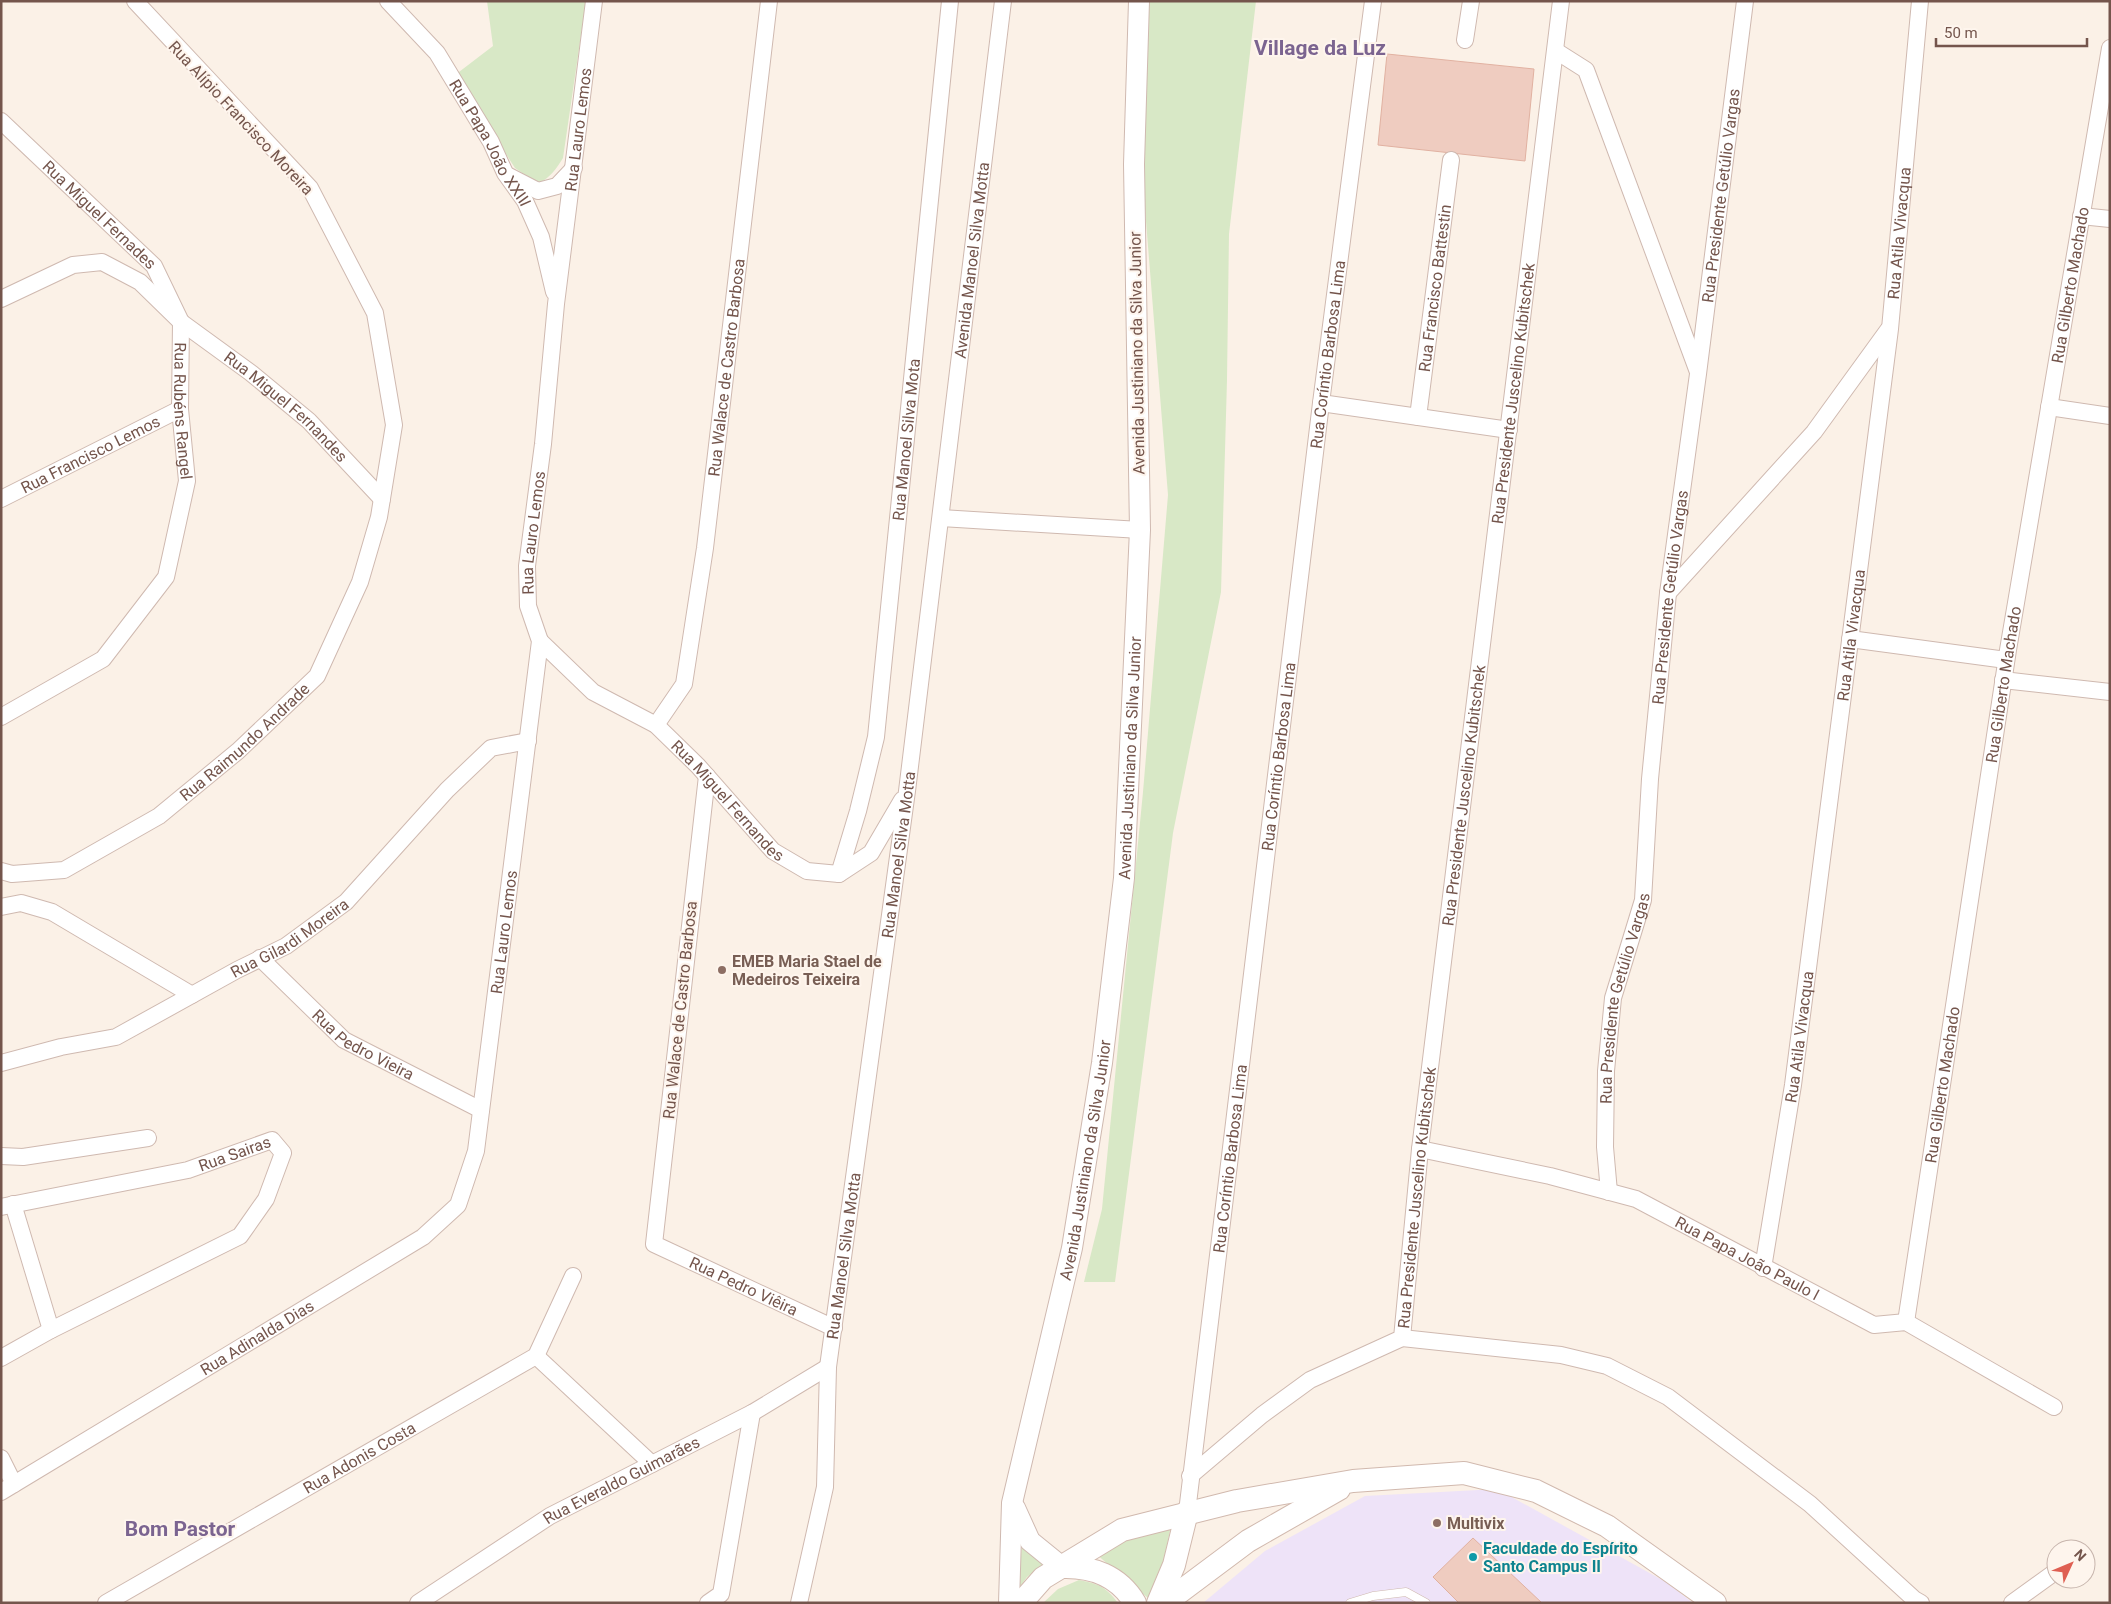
<svg xmlns="http://www.w3.org/2000/svg" width="2111" height="1604" viewBox="0 0 2111 1604" font-family="Roboto,sans-serif">
  <rect width="100%" height="100%" fill="#fbf1e7"/>
  <polygon fill="#eee3f8" points="1497,1489 1666,1582 1693,1603 1203,1603 1265,1551 1365,1496"/>
  <g fill="#d8e8c6">
    <path d="M487,1H586L563,158C556,169 551,177 538,184L515,168L455,75L493,46Z"/>
    <polygon points="1147,1 1256,1 1229,234 1227,380 1221,592 1173,833 1115,1282 1084,1282 1102,1209 1143,792 1168,495 1143,184"/>
    <polygon points="1171,1526 1164,1559 1148,1598 1096,1554 1129,1538"/>
    <polygon points="1022,1542 1043,1564 1027,1577 1019,1588"/>
    <path d="M1079,1580C1099,1584 1106,1587 1118,1603H1043L1058,1589Z"/>
  </g>
  <g fill="#efccc0" stroke="#e1b1a1">
    <polygon points="1387,54 1534,69 1525,161 1378,145"/>
    <polygon points="1473,1538 1542,1603 1459,1603 1433,1577"/>
  </g>
  <g fill="none" stroke-linecap="round" stroke-linejoin="round">
    <defs>
      <polyline id="service" points="1350,1603 1373,1596 1406,1592 1426,1603"/>
      <g id="minor">
        <path id="s1" d="M388,1L437,53L491,142L505,173L525,201L541,237L554,292"/>
        <polyline points="1465,40 1471,1"/>
        <polyline points="1556,51 1586,70 1698,372"/>
        <path id="s2" d="M1,121L154,266L181,322L180,409L187,481L166,577L103,659L1,717"/>
        <polyline points="509,176 538,191 557,186 574,168"/>
        <polyline points="2081,216 2110,219"/>
        <path id="s3" d="M1,299L73,265L102,262L140,282L181,322L251,373L309,421L382,499"/>
        <polyline points="1321,403 1509,430"/>
        <polyline points="2049,407 2110,416"/>
        <path id="s4" d="M1418,417L1451,160"/>
        <path id="s5" d="M1,499L180,409"/>
        <polyline points="941,518 1140,530"/>
        <polyline points="1668,593 1814,432 1888,330"/>
        <polyline points="1850,639 2006,660"/>
        <path id="s6" d="M540,641L593,692L656,725L698,766L773,851L807,871L839,874L871,853L902,800"/>
        <polyline points="2003,680 2110,692"/>
        <path id="s7" d="M656,725L684,684L705,548L769,1"/>
        <path id="s8" d="M707,776L654,1244L834,1328"/>
        <path id="s9" d="M1,871L12,874L64,870L159,816L238,751L317,676L360,582L379,517L394,425L375,313L310,188L135,1"/>
        <path id="s10" d="M839,874L858,811L876,737L950,1"/>
        <polyline points="1,907 21,903 52,912 192,995"/>
        <path id="s11" d="M260,958L344,1040L481,1110"/>
        <path id="s12" d="M1,1063L61,1047L116,1037L237,970L286,946L346,902L447,790L491,748L528,741"/>
        <path id="s13" d="M1420,1149L1550,1176L1636,1199L1874,1325L1906,1322L2054,1407"/>
        <polyline points="1,1156 23,1157 148,1138"/>
        <path id="s14" d="M1609,1192L1605,1147L1606,1071L1613,998L1643,900L1650,779L1668,593L1698,374L1745,1"/>
        <polyline points="13,1204 51,1330"/>
        <path id="s15" d="M1,1207L188,1170L272,1140L283,1153L266,1199L240,1236L51,1330L1,1358"/>
        <path id="s16" d="M1763,1268L1793,1085L1890,329L1920,1"/>
        <path id="s17" d="M1906,1322L2008,650L2110,48"/>
        <polyline points="1402,1338 1561,1355 1607,1366 1668,1397 1810,1504 1914,1599 1921,1603"/>
        <polyline points="536,1356 652,1464"/>
        <polyline points="1,1458 14,1484"/>
        <path id="s18" d="M1190,1476L1262,1415L1310,1380L1402,1338L1420,1149L1561,1"/>
        <path id="s19" d="M1,1492L423,1237L458,1205L476,1151L540,641L528,606L527,566L543,444L556,304L594,1"/>
        <path id="s20" d="M1187,1512L1321,403L1373,1"/>
        <path id="s21" d="M106,1603L536,1356L573,1276"/>
        <path id="s22" d="M418,1603L550,1516L752,1413L828,1367"/>
        <polyline points="708,1603 721,1594 752,1413"/>
        <path id="s23" d="M799,1603L825,1487L828,1367L907,791L1003,1"/>
        <polyline points="2012,1603 2055,1572"/>
      </g>
      <g id="tertiary">
        <polyline points="1015,1508 1030,1541 1062,1567"/>
        <path id="s24" d="M1009,1603L1012,1503L1072,1248L1102,1063L1124,878L1140,530L1134,164L1139,1"/>
      </g>
      <g id="secondary">
        <path d="M1062,1567C1092,1566 1119,1576 1135,1603"/>
        <polyline points="1021,1603 1043,1578 1122,1530 1237,1501 1353,1481 1464,1473 1536,1491 1607,1526 1715,1603"/>
        <polyline points="1158,1603 1174,1565 1187,1512"/>
        <polyline points="1165,1603 1248,1541 1339,1489"/>
      </g>
    </defs>
    <use href="#service" stroke="#cfb9b0" stroke-width="9"/>
    <use href="#minor" stroke="#cfb9b0" stroke-width="18"/>
    <use href="#tertiary" stroke="#cfb9b0" stroke-width="22"/>
    <use href="#secondary" stroke="#d1b9ae" stroke-width="24"/>
    <use href="#service" stroke="#fff" stroke-width="8"/>
    <use href="#minor" stroke="#fff" stroke-width="16"/>
    <use href="#tertiary" stroke="#fff" stroke-width="20"/>
    <use href="#secondary" stroke="#fff" stroke-width="22"/>
  </g>
  <g fill="#8d6e63" stroke="#fef5ed" stroke-width="2">
    <circle cx="722" cy="970" r="5"/>
    <circle cx="1437" cy="1523" r="5"/>
  </g>
  <circle fill="#0f9aa8" stroke="#fef5ed" stroke-width="2" cx="1473" cy="1557" r="5"/>
  <g text-anchor="middle" dominant-baseline="central" stroke-width="4" stroke-linejoin="round" paint-order="stroke">
    <g font-size="16" fill="#74554c" stroke="#fef5ed">
      <text transform="translate(241 118) rotate(47)">Rua Alípio Francisco Moreira</text>
      <text stroke="none"><textPath href="#s19" startOffset="1628">Rua Lauro Lemos</textPath></text>
      <text stroke="none"><textPath href="#s1" startOffset="176">Rua Papa João XXIII</textPath></text>
      <text stroke="none"><textPath href="#s14" startOffset="1006">Rua Presidente Getúlio Vargas</textPath></text>
      <text stroke="none"><textPath href="#s2" startOffset="136">Rua Miguel Fernades</textPath></text>
      <text stroke="none"><textPath href="#s16" startOffset="1044">Rua Atila Vivacqua</textPath></text>
      <text stroke="none"><textPath href="#s23" startOffset="1355">Avenida Manoel Silva Motta</textPath></text>
      <text stroke="none"><textPath href="#s17" startOffset="1050">Rua Gilberto Machado</textPath></text>
      <text stroke="none"><textPath href="#s4" startOffset="130">Rua Francisco Battestin</textPath></text>
      <text transform="translate(1137 353) rotate(-91)">Avenida Justiniano da Silva Junior</text>
      <text stroke="none"><textPath href="#s20" startOffset="1166">Rua Coríntio Barbosa Lima</textPath></text>
      <text stroke="none"><textPath href="#s7" startOffset="369">Rua Walace de Castro Barbosa</textPath></text>
      <text stroke="none"><textPath href="#s18" startOffset="1206">Rua Presidente Juscelino Kubitschek</textPath></text>
      <text stroke="none"><textPath href="#s3" startOffset="344">Rua Miguel Fernandes</textPath></text>
      <text stroke="none"><textPath href="#s2" startOffset="362">Rua Rubéns Rangel</textPath></text>
      <text stroke="none"><textPath href="#s10" startOffset="441">Rua Manoel Silva Mota</textPath></text>
      <text stroke="none"><textPath href="#s5" startOffset="100">Rua Francisco Lemos</textPath></text>
      <text stroke="none"><textPath href="#s19" startOffset="1222">Rua Lauro Lemos</textPath></text>
      <text stroke="none"><textPath href="#s14" startOffset="601">Rua Presidente Getúlio Vargas</textPath></text>
      <text stroke="none"><textPath href="#s16" startOffset="639">Rua Atila Vivacqua</textPath></text>
      <text stroke="none"><textPath href="#s17" startOffset="645">Rua Gilberto Machado</textPath></text>
      <text stroke="none"><textPath href="#s9" startOffset="286">Rua Raimundo Andrade</textPath></text>
      <text stroke="none"><textPath href="#s20" startOffset="761">Rua Coríntio Barbosa Lima</textPath></text>
      <text stroke="none"><textPath href="#s24" startOffset="856">Avenida Justiniano da Silva Junior</textPath></text>
      <text stroke="none"><textPath href="#s18" startOffset="801">Rua Presidente Juscelino Kubitschek</textPath></text>
      <text stroke="none"><textPath href="#s6" startOffset="249">Rua Miguel Fernandes</textPath></text>
      <text stroke="none"><textPath href="#s23" startOffset="756">Rua Manoel Silva Motta</textPath></text>
      <text stroke="none"><textPath href="#s19" startOffset="818">Rua Lauro Lemos</textPath></text>
      <text stroke="none"><textPath href="#s12" startOffset="318">Rua Gilardi Moreira</textPath></text>
      <text stroke="none"><textPath href="#s14" startOffset="196">Rua Presidente Getúlio Vargas</textPath></text>
      <text transform="translate(680 1010) rotate(-84)">Rua Walace de Castro Barbosa</text>
      <text stroke="none"><textPath href="#s16" startOffset="234">Rua Atila Vivacqua</textPath></text>
      <text stroke="none"><textPath href="#s11" startOffset="136">Rua Pedro Vieira</textPath></text>
      <text stroke="none"><textPath href="#s17" startOffset="240">Rua Gilberto Machado</textPath></text>
      <text stroke="none"><textPath href="#s15" startOffset="240">Rua Sairas</textPath></text>
      <text stroke="none"><textPath href="#s20" startOffset="356">Rua Coríntio Barbosa Lima</textPath></text>
      <text stroke="none"><textPath href="#s24" startOffset="451">Avenida Justiniano da Silva Junior</textPath></text>
      <text stroke="none"><textPath href="#s18" startOffset="396">Rua Presidente Juscelino Kubitschek</textPath></text>
      <text stroke="none"><textPath href="#s23" startOffset="351">Rua Manoel Silva Motta</textPath></text>
      <text stroke="none"><textPath href="#s13" startOffset="348">Rua Papa João Paulo I</textPath></text>
      <text stroke="none"><textPath href="#s8" startOffset="570">Rua Pedro Viêira</textPath></text>
      <text stroke="none"><textPath href="#s19" startOffset="299">Rua Adinalda Dias</textPath></text>
      <text stroke="none"><textPath href="#s21" startOffset="292">Rua Adonis Costa</textPath></text>
      <text stroke="none"><textPath href="#s22" startOffset="238">Rua Everaldo Guimarães</textPath></text>
    </g>
    <g font-size="16" font-weight="bold" fill="#785e54" stroke="#fef5ed" text-anchor="start">
      <text x="732" y="961">EMEB Maria Stael de<tspan x="732" dy="18">Medeiros Teixeira</tspan></text>
      <text x="1447" y="1523">Multivix</text>
    </g>
    <g font-size="16" font-weight="bold" fill="#0d838f" stroke="#fef5ed" text-anchor="start">
      <text x="1483" y="1548">Faculdade do Espírito<tspan x="1483" dy="18">Santo Campus II</tspan></text>
    </g>
    <g font-size="21" font-weight="bold" fill="#7b6490" stroke="#fef5ed">
      <text x="1320" y="48">Village da Luz</text>
      <text x="180" y="1529">Bom Pastor</text>
    </g>
  </g>
  <rect width="2111" height="1604" fill="none" stroke="#74554c" stroke-width="5"/>
  <g transform="translate(2071 1564) rotate(46)"><circle r="24" fill="#fef5ed" stroke="#c7b5ad"/>
  <path d="M0-4L9 19L0 12L-9 19Z" fill="#df5f52"/>
  <text y="-8" font-size="14" font-weight="bold" text-anchor="middle" fill="#74554c">N</text>
  </g>
  <path d="M1936 38v8h151v-8" fill="none" stroke="#74554c" stroke-width="2.5"/>
  <text x="1944" y="38" font-size="15" fill="#74554c" stroke="#fef5ed" stroke-width="4" paint-order="stroke">50 m</text>
</svg>
